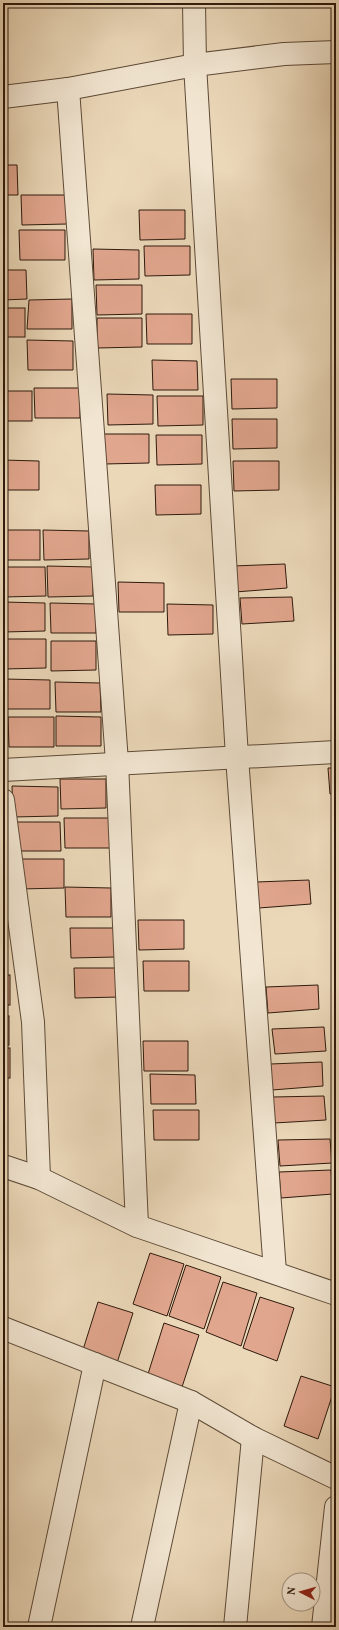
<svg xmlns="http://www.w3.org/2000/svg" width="339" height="1630" viewBox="0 0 339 1630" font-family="Vollkorn,serif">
  <rect width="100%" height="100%" fill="#ebd8b9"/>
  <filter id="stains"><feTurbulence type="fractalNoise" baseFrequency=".005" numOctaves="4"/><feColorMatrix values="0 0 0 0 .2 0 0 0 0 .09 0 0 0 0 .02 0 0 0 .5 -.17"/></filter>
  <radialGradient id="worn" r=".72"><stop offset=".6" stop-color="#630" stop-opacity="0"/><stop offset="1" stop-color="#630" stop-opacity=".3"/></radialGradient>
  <g fill="#e1a68e" stroke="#2e1a0c">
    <polygon points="3,165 17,165 18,195 3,195"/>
    <polygon points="21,195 67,195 67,224 22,225"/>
    <polygon points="139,210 185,210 185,239 140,240"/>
    <polygon points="19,230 65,230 65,260 20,260"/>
    <polygon points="144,246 190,246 190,275 145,276"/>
    <polygon points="93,249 139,250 139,279 94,280"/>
    <polygon points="3,270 26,270 27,299 3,300"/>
    <polygon points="96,285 142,285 142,314 97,315"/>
    <polygon points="72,299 72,329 27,329 29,300"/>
    <rect x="3" y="308" width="22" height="29"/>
    <polygon points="146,314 192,314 192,344 147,344"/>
    <polygon points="97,318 142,318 142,347 97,348"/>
    <polygon points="27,340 73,341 73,370 28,370"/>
    <polygon points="152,360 197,361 198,390 153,390"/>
    <polygon points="231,379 277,379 277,408 232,409"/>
    <polygon points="34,388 80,388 80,418 35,418"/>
    <rect x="3" y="391" width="29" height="30"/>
    <polygon points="107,394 153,395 153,424 108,425"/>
    <polygon points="157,396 203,396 203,425 158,426"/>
    <polygon points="232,419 277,419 277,448 233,449"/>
    <polygon points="103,434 149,434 149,463 104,464"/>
    <polygon points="156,435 202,435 202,464 157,465"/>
    <polygon points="3,460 39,461 39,490 3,490"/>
    <polygon points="233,461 279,461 279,490 234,491"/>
    <polygon points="155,485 201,485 201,514 156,515"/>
    <rect x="3" y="530" width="37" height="30"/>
    <polygon points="43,530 89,531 89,559 44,560"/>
    <polygon points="285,564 287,588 235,592 233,566"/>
    <polygon points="47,566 93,567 93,596 48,597"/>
    <polygon points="3,567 45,567 46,596 3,597"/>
    <polygon points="118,582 164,583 164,612 119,612"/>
    <polygon points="292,597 294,621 242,624 240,598"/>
    <polygon points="3,602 45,603 45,631 3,632"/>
    <polygon points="50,603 96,604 96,633 51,633"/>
    <polygon points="167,604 213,605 213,634 168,635"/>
    <polygon points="3,639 46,639 46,668 3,669"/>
    <polygon points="51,641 96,641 96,670 51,671"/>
    <polygon points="4,679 50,680 50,709 5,709"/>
    <polygon points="55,682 100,683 101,712 56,712"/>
    <polygon points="56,716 101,717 101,746 56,746"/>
    <polygon points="8,717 54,717 54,747 9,747"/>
    <polygon points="328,768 336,768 336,793 330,794"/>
    <polygon points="60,779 106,779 106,808 61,809"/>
    <polygon points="12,786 58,787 58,816 13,817"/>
    <polygon points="64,818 110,818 110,848 65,848"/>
    <polygon points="15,822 60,822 61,851 16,851"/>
    <polygon points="18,859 64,859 64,888 19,889"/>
    <polygon points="309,880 311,904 259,908 257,882"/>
    <polygon points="65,887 111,888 111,917 66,917"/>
    <polygon points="138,920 184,920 184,949 139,950"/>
    <polygon points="70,928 116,928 116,957 71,958"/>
    <polygon points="143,961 189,961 189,991 144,991"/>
    <polygon points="74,968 120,968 120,997 75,998"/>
    <rect x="3" y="975" width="7" height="30"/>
    <polygon points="318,985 319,1009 268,1013 266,987"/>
    <rect x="3" y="1016" width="6" height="29"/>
    <polygon points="324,1027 326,1051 275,1054 272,1029"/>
    <polygon points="143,1041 188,1041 188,1071 144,1071"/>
    <rect x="3" y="1048" width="7" height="30"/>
    <polygon points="322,1062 323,1086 272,1090 270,1064"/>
    <polygon points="150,1074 195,1075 196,1104 151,1104"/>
    <polygon points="324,1096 326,1120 274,1123 272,1097"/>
    <polygon points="153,1110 199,1110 199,1140 154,1140"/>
    <polygon points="330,1139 332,1163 280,1166 278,1140"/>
    <polygon points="331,1170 333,1194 281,1198 279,1172"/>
    <polygon points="150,1253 184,1264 167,1316 133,1304"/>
    <polygon points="186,1265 221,1277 204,1329 169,1316"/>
    <polygon points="223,1282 257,1293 241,1346 206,1332"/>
    <polygon points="260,1297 294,1308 277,1361 243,1348"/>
    <polygon points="98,1302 133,1313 116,1366 82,1353"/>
    <polygon points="164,1323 199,1335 182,1387 148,1374"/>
    <polygon points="301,1376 335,1387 318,1439 284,1426"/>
  </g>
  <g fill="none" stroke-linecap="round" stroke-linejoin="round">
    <defs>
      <g id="minor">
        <polyline points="194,3 195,65 237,757 275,1272"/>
        <polyline points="68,89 117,762 137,1226"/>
        <polyline points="3,97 68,89 195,65 284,54 336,52"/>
        <polyline points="3,770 336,752"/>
        <polyline points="3,800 33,1022 39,1178"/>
        <polyline points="3,1166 39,1178 137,1226 336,1294"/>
        <polyline points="3,1328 191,1402 253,1438 336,1478"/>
        <polyline points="39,1627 95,1364"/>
        <polyline points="142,1627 191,1402"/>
        <polyline points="235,1627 253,1438"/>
        <polyline points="323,1627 336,1507"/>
      </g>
    </defs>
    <use href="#minor" stroke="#5d4a37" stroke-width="24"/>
    <use href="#minor" stroke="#f2e6d2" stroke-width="22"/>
  </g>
  <rect width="339" height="1630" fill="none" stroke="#ebd8b9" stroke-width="16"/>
  <rect x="4" y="4" width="331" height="1622" fill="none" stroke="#2e1a0c" stroke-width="2"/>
  <rect x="8" y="8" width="323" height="1614" fill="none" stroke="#2e1a0c"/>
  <g transform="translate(301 1592) rotate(276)"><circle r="19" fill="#f2e6d2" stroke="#a49483"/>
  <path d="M0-3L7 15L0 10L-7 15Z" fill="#8f2418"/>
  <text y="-6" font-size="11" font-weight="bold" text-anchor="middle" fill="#2e1a0c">N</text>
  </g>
  <rect width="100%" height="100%" filter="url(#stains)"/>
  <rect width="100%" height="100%" fill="url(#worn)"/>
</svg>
